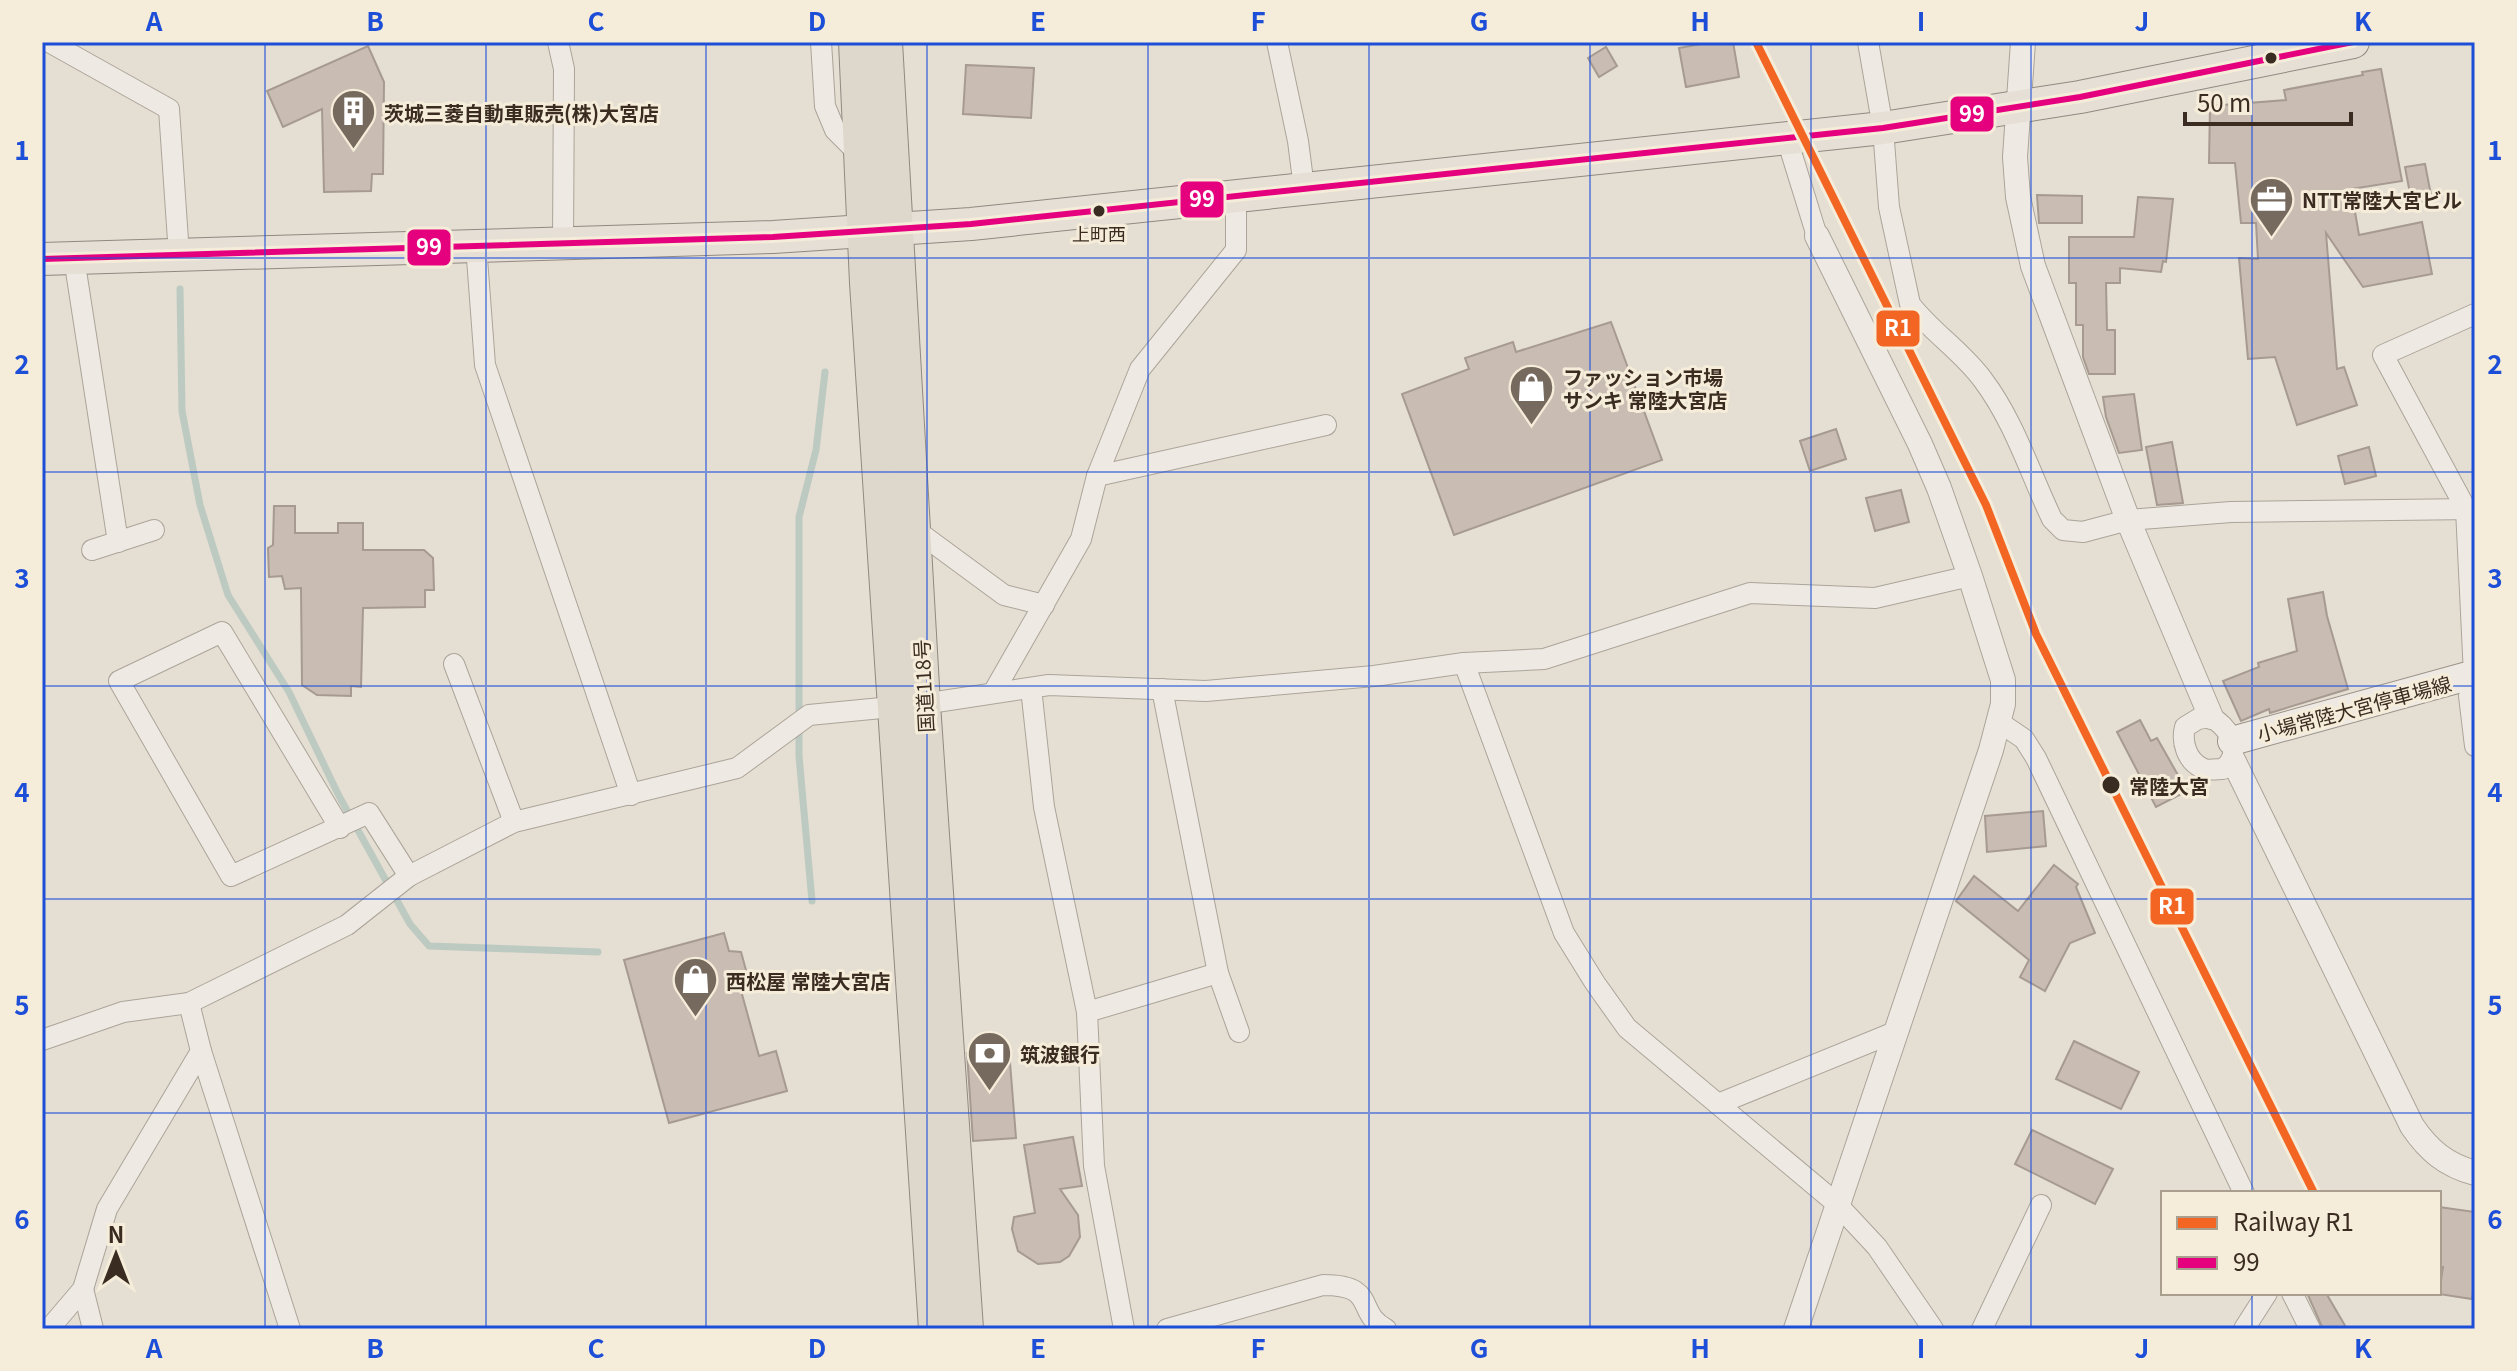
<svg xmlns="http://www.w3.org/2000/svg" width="2517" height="1371" viewBox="0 0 2517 1371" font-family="Georgia,'Noto Sans JP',serif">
  <rect width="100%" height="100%" fill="#e5ded2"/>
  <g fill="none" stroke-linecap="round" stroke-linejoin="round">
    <g stroke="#bccac1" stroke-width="7">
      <polyline points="180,289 182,411 200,505 228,595 289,692 339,796 410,924 429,946 598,952"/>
      <polyline points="812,901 799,756 799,517 816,450 825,372"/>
    </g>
  </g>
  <g fill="#c9bdb3" stroke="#a69a91" stroke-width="2">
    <polygon points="1712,42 1733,42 1739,77 1686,87 1679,48"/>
    <polygon points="368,46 384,82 383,174 372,174 371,191 324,192 322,109 283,127 267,91"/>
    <polygon points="1606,47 1617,66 1599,77 1588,58"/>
    <polygon points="966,65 1034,68 1031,118 963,114"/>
    <polygon points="2381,69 2402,181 2351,189 2359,235 2422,222 2432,274 2363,287 2326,233 2337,369 2344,367 2357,405 2297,425 2275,357 2248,359 2239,258 2258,259 2256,223 2241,223 2235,163 2209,163 2210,106 2286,100 2284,90 2363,75 2362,72"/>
    <polygon points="2425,164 2432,200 2412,204 2405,167"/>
    <polygon points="2037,195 2082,196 2082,223 2039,223"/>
    <polygon points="2138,197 2173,199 2166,262 2163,261 2161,272 2120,268 2120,283 2106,283 2107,330 2115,330 2115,374 2089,374 2083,357 2083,325 2076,325 2076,283 2069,283 2069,237 2134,237"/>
    <polygon points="1611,322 1662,460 1454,535 1402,394 1469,369 1465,358 1513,342 1516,352"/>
    <polygon points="2134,394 2142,450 2119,453 2106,417 2103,397"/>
    <polygon points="1836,429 1846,459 1810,471 1800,441"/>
    <polygon points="2172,442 2183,503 2157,505 2146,447"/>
    <polygon points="2369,447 2376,476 2345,484 2338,456"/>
    <polygon points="1901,490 1909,522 1875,531 1866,498"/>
    <polygon points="274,506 295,506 295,533 338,533 338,523 363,523 363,550 424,550 433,558 434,590 425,590 425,607 363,608 361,687 351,686 351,696 317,695 302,685 301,588 285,589 282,576 269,577 268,548 273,545"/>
    <polygon points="2323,592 2327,616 2348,689 2270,713 2269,709 2241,721 2223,681 2259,667 2258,663 2297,651 2288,599"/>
    <polygon points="2140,720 2151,741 2157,738 2187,791 2156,807 2117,732"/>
    <polygon points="2043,811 2046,846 1987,852 1985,816"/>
    <polygon points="2054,865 2078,884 2076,887 2095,933 2070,943 2045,991 2020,977 2029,960 1956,901 1974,876 2018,911"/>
    <polygon points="724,933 729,951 741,952 749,981 740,987 759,1056 776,1051 787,1091 669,1123 624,960"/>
    <polygon points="2074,1041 2139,1072 2121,1109 2056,1079"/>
    <polygon points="1009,1050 1016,1138 973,1141 967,1053"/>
    <polygon points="2032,1130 2113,1169 2095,1204 2015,1164"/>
    <polygon points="1073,1137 1082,1186 1060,1189 1078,1215 1080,1237 1069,1256 1060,1262 1038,1264 1018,1251 1012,1229 1014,1217 1035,1213 1024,1145"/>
    <polygon points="2439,1207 2475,1212 2475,1277 2472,1299 2439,1294 2443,1267 2439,1267"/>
    <polygon points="2307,1293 2326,1293 2347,1329 2323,1329"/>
  </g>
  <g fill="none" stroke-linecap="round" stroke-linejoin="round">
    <defs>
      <g id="minor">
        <polyline points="49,42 169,109 179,255"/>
        <polyline points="558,42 564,69 563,243"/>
        <polyline points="821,42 825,106 835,130 859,154"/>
        <polyline points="1277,42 1298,141 1304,188"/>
        <path d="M1868,42L1883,128L1889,207L1910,304C1931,332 1962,351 1983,380C2014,421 2030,473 2052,519L2063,530L2083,532L2128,520L2231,512L2475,509"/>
        <polyline points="1787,139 1817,236"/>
        <polyline points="476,245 485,365 631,795"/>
        <polyline points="74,258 118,542"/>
        <polyline points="2475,314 2383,355 2466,509 2474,675 2469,696 2475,746"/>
        <polyline points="1097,476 1326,425"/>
        <polyline points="913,528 1004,595 1044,605"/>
        <polyline points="92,550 154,530"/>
        <polyline points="1464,663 1564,933 1595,983 1627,1028 1836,1203 1877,1247 1933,1329"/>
        <polyline points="454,664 514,822"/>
        <polyline points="1031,688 1044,807 1087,1012 1094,1166 1124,1329"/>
        <polyline points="1162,689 1218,973 1239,1032"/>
        <polyline points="993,693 1081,539 1097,476 1140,369 1236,250 1236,195"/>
        <path d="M2211,717C2229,728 2234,740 2233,760L2223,769C2217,769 2207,771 2202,768C2187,761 2181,742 2185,727L2198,719Z"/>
        <polyline points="1999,722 2024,739 2036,758 2244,1193"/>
        <polyline points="340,828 222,632 119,681 231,876 369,813 409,876"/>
        <polyline points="1087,1012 1218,973"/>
        <polyline points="42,1040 123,1012 189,1003 347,925 409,876 514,822 737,768 809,715 923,704 1049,685 1206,691 1374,676 1464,663 1544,659 1750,593 1875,598 1970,576"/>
        <polyline points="201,1051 290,1329"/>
        <polyline points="1718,1104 1895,1032"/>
        <polyline points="83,1289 93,1329"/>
        <polyline points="2292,1293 2310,1329"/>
        <polyline points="49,1329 83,1289 107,1209 201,1051 189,1003"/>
        <path d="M1167,1329L1323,1285C1379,1285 1354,1312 1386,1329"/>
        <polyline points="1982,1329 2041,1205"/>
        <polyline points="2244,1329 2267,1293"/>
      </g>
      <g id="tertiary">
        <polyline points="2023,42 2015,157 2018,197 2033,266 2128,520 2211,717"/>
        <path d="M2233,760L2412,1126C2429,1151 2446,1165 2475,1173"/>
        <polyline points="1796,1329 1991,750 2003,704 2003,680 1970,576 1939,488 1920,444 1817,236"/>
      </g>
      <polyline id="secondary" points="2232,741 2475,674"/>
      <polyline id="primary" points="42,259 773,237 971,224 1883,128 2080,97 2353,42"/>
      <g id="trunk">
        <polyline points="856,42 867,283 936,1329"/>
        <polyline points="885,42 923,704 966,1329"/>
      </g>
    </defs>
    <use href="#minor" stroke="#aba49a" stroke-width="22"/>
    <use href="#tertiary" stroke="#aba49a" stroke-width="26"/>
    <use href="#secondary" stroke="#9b938a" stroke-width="30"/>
    <use href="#primary" stroke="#918981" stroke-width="34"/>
    <use href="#trunk" stroke="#918981" stroke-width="36"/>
    <use href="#minor" stroke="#eeeae3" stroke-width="20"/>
    <use href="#tertiary" stroke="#eeeae3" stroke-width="24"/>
    <use href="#secondary" stroke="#eeeae3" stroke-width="28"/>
    <use href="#primary" stroke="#e5dfd5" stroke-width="32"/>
    <use href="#trunk" stroke="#ded7cc" stroke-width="34"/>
    <defs>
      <polyline id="bus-1" points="42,259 773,237 971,224 1883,128 2080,97 2353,42"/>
    </defs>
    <use href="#bus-1" stroke="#f5ecd9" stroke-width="12"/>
    <use href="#bus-1" stroke="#e5007d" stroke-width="6"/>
    <defs>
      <polyline id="rail-1" points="1756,42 1986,505 2036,634 2314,1193"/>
    </defs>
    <use href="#rail-1" stroke="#f5ecd9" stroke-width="14"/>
    <use href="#rail-1" stroke="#f26522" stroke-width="8"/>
  </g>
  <path fill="none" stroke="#1d4ed8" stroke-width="2" stroke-opacity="0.55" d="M265,42V1329M486,42V1329M706,42V1329M927,42V1329M1148,42V1329M1369,42V1329M1590,42V1329M1811,42V1329M2031,42V1329M2252,42V1193M42,258H2475M42,472H2475M42,686H2475M42,899H2475M42,1113H2475M2252,1293V1329"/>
  <defs>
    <symbol id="building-pin" viewBox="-11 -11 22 30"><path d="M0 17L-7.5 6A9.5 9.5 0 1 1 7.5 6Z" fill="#766a5f" stroke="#f5ecd9"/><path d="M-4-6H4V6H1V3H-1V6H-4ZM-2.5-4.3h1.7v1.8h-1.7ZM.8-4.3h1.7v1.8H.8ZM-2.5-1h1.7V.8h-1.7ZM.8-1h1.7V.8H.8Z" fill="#fff"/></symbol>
    <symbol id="office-pin" viewBox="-11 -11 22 30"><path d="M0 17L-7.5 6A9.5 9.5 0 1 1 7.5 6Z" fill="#766a5f" stroke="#f5ecd9"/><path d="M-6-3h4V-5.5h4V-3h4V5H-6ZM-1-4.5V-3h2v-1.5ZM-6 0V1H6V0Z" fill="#fff"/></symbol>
    <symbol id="shop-pin" viewBox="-11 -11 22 30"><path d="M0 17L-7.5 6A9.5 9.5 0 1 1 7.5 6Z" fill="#766a5f" stroke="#f5ecd9"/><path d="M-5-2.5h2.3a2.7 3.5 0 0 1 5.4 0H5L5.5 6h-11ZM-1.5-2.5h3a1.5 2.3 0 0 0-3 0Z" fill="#fff"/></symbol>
    <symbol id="bank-pin" viewBox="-11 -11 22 30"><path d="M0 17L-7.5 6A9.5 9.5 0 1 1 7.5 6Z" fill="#766a5f" stroke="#f5ecd9"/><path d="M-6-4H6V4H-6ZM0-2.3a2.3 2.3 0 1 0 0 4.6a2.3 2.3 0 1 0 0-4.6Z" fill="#fff"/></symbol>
  </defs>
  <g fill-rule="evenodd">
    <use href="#building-pin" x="328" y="86" width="51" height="69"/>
    <use href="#office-pin" x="2246" y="174" width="51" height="69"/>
    <use href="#shop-pin" x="1506" y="362" width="51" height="69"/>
    <use href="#shop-pin" x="670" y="954" width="51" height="69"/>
    <use href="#bank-pin" x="964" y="1028" width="51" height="69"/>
  </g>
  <g fill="#3a2c21" stroke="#f5ecd9" stroke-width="3">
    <circle cx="2271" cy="58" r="7"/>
    <circle cx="1099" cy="211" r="7"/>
    <circle cx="2111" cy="785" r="10"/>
  </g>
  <g text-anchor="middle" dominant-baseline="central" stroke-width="6" stroke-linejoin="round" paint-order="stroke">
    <g font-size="18" fill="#3a2c21" stroke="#f5ecd9">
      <text x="1099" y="233">上町西</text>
    </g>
    <g font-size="20" font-weight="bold" fill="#3a2c21" stroke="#f5ecd9" text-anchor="start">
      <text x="384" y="112">茨城三菱自動車販売(株)大宮店</text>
      <text x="2302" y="199">NTT常陸大宮ビル</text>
      <text x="1563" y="376">ファッション市場<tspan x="1563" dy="23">サンキ 常陸大宮店</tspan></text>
      <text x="726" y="980">西松屋 常陸大宮店</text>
      <text x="1020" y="1053">筑波銀行</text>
    </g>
    <g font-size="20" fill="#3a2c21" stroke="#f5ecd9">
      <text transform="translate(923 686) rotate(-93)">国道118号</text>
      <text transform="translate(2354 708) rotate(-15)">小場常陸大宮停車場線</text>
    </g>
    <g font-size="20" font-weight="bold" fill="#3a2c21" stroke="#f5ecd9" text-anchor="start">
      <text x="2129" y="785">常陸大宮</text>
    </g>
  </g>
  <g stroke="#f5ecd9" stroke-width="3">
    <rect x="1949" y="95" width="46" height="38" rx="8" fill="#e5007d"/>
    <rect x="1179" y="180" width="46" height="39" rx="8" fill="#e5007d"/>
    <rect x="406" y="228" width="46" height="39" rx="8" fill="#e5007d"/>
    <rect x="1875" y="309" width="46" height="39" rx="8" fill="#f26522"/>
    <rect x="2149" y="887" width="46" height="39" rx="8" fill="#f26522"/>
  </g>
  <g font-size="22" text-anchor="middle" font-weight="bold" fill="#fff">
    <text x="1972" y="122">99</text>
    <text x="1202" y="207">99</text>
    <text x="429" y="255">99</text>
    <text x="1898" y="336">R1</text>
    <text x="2172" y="914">R1</text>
  </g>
  <rect width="2517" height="1371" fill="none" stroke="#f5ecd9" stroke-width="88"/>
  <rect x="2161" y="1191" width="280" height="104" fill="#f5ecd9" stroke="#aa9f8f" stroke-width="2"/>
  <rect x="2177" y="1217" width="40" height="12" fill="#f26522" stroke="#aa9f8f" stroke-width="2"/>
  <text x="2233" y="1231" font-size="24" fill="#3a2c21">Railway R1</text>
  <rect x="2177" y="1257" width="40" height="12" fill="#e5007d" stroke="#aa9f8f" stroke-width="2"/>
  <text x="2233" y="1271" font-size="24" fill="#3a2c21">99</text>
  <g transform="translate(116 1255)" stroke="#f5ecd9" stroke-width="6" paint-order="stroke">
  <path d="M0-6L14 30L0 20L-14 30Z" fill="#3a2c21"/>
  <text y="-12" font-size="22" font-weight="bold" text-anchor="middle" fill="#3a2c21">N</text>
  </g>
  <path d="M2185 112v12h166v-12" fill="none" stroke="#3a2c21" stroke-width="4"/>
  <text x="2197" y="112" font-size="24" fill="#3a2c21" stroke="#f5ecd9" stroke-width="6" paint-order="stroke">50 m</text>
  <rect x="44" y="44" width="2429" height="1283" fill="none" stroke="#1d4ed8" stroke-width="3"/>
  <g font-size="26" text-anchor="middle" font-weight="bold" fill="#1d4ed8">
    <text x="154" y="31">A</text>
    <text x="375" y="31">B</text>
    <text x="596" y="31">C</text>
    <text x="817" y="31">D</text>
    <text x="1038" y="31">E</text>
    <text x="1258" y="31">F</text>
    <text x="1479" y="31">G</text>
    <text x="1700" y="31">H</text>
    <text x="1921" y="31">I</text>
    <text x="2142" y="31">J</text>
    <text x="2363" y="31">K</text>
    <text x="22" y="160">1</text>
    <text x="2495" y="160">1</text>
    <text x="22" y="374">2</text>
    <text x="2495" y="374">2</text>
    <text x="22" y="588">3</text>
    <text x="2495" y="588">3</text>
    <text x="22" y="802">4</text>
    <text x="2495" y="802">4</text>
    <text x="22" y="1015">5</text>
    <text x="2495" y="1015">5</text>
    <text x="22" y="1229">6</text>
    <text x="2495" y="1229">6</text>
    <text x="154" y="1358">A</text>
    <text x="375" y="1358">B</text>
    <text x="596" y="1358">C</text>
    <text x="817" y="1358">D</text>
    <text x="1038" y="1358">E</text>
    <text x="1258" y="1358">F</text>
    <text x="1479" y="1358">G</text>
    <text x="1700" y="1358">H</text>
    <text x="1921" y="1358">I</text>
    <text x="2142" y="1358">J</text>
    <text x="2363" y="1358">K</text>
  </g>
</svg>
